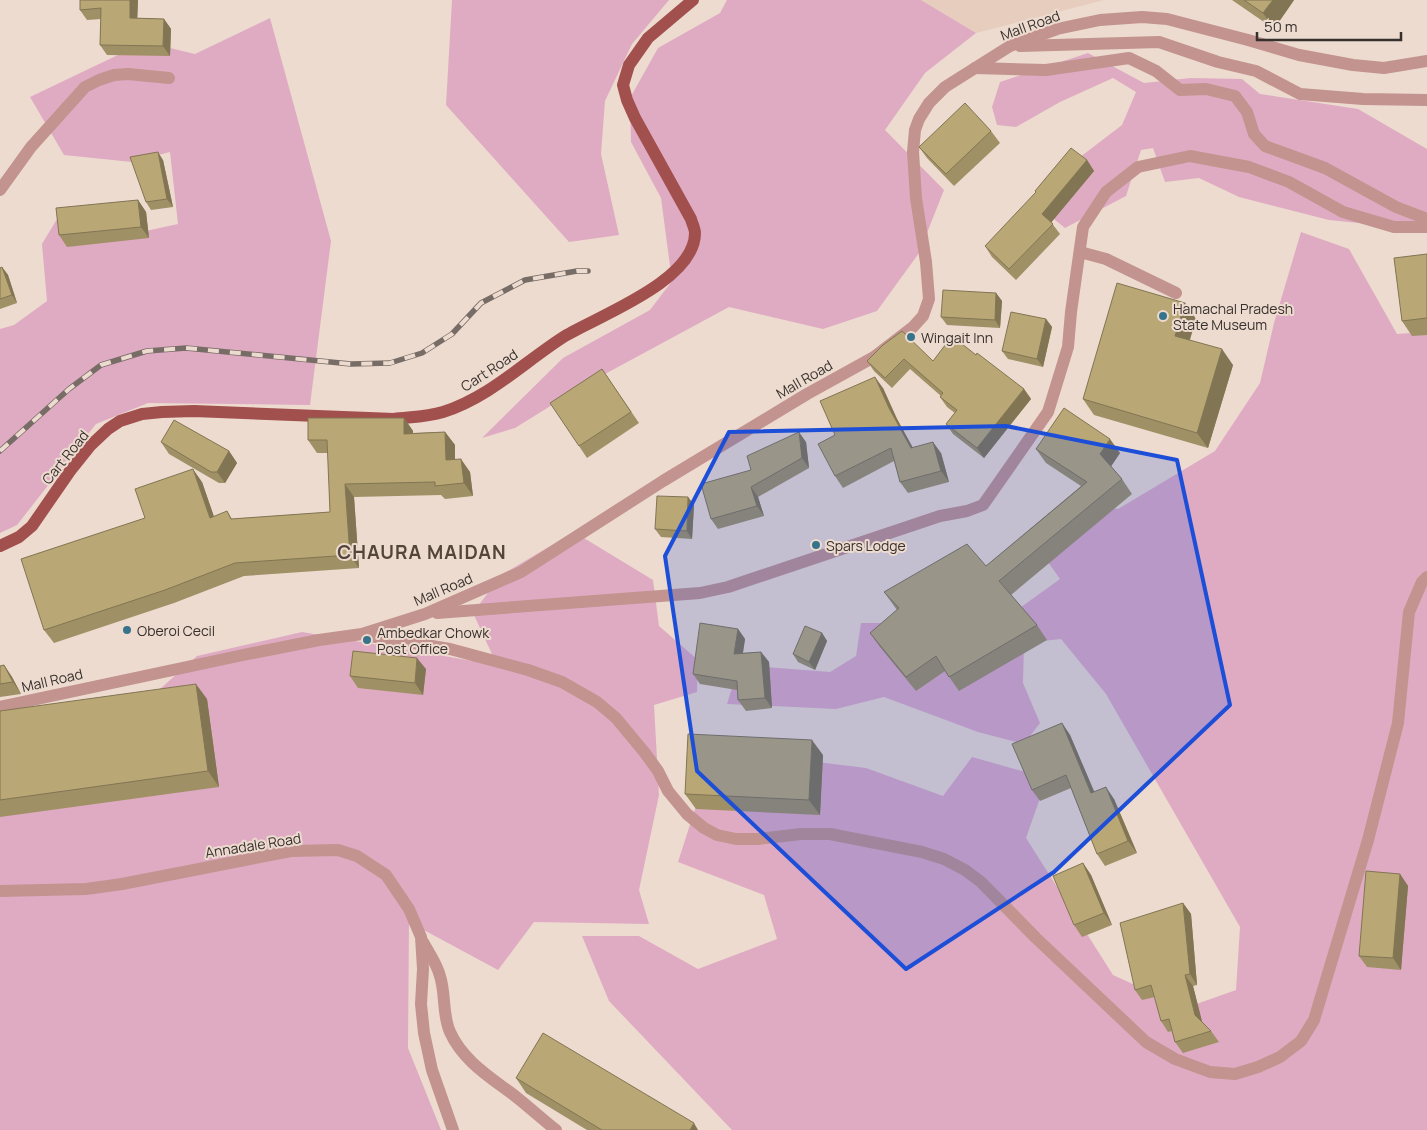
<svg xmlns="http://www.w3.org/2000/svg" width="1427" height="1130" viewBox="0 0 1427 1130" font-family="Manrope,sans-serif">
  <rect width="100%" height="100%" fill="#eddbcf"/>
  <polygon fill="#e6cdbd" points="921,0 1104,0 976,33"/>
  <g fill="#dfabc3">
    <polygon points="452,0 669,0 632,44 605,101 601,154 619,235 569,242 446,105"/>
    <polygon points="727,0 921,0 976,33 925,73 885,130 944,190 919,253 877,311 823,329 729,307 581,387 515,428 482,438 563,358 650,310 672,281 661,198 631,142 630,98 658,48 720,13"/>
    <polygon points="270,18 331,241 310,405 148,403 96,424 17,525 0,533 0,329 14,325 47,301 42,244 60,214 97,204 127,235 178,224 170,152 132,162 64,155 30,97 145,42 195,54"/>
    <polygon points="1088,53 1144,83 1191,78 1242,79 1260,94 1358,109 1427,149 1427,230 1329,220 1239,197 1199,178 1165,182 1153,148 1141,150 1126,196 1065,228 1044,211 1054,177 1122,125 1136,92 1113,78 1060,102 1016,127 997,125 992,107 1000,82"/>
    <polygon points="1301,232 1349,249 1397,334 1427,332 1427,1130 732,1130 609,1001 582,936 639,936 698,969 777,939 764,895 678,862 704,781 784,758 866,768 943,796 972,757 1047,778 1026,838 1113,975 1185,1008 1236,990 1240,927 1106,694 1061,639 1024,643 1023,683 1040,723 1024,744 978,732 884,697 836,709 727,704 739,665 830,672 856,656 861,623 912,623 985,633 1060,579 1028,534 1072,500 1118,509 1215,451 1260,383 1274,323"/>
    <polygon points="574,532 653,580 659,626 698,660 697,692 654,705 659,795 639,890 649,924 534,922 498,970 409,922 408,1048 441,1130 0,1130 0,785 114,730 197,656 302,632 497,665 473,613 501,575"/>
  </g>
  <g fill="none" stroke-linecap="round" stroke-linejoin="round">
    <g stroke="#c2938f" stroke-width="12">
      <polyline points="1020,46 1159,42 1218,62 1256,71 1300,94 1363,99 1427,100"/>
      <polyline points="975,68 1046,70 1129,58 1156,71 1180,90 1206,89 1235,96 1247,112 1254,134 1265,146 1325,168 1396,207 1427,219"/>
      <polyline points="0,190 31,147 85,87 99,80 114,75 128,74 169,78"/>
      <polyline points="1080,252 1106,259 1176,293"/>
      <polyline points="437,613 700,593 728,587 940,516 967,511 983,505 1048,412 1068,347 1071,312 1083,227 1106,192 1138,167 1190,156 1249,167 1289,182 1343,212 1394,227 1427,227"/>
      <polyline points="364,635 450,649 528,670 562,682 597,702 616,718 645,753 658,771 668,791 687,814 704,828 717,835 736,839 758,839 801,834 830,834 922,852 944,859 965,870 981,882 1036,938 1146,1042 1175,1059 1210,1072 1235,1074 1258,1067 1280,1057 1301,1041 1314,1020 1368,840 1398,723 1409,612 1422,582 1427,577"/>
      <polyline points="0,707 243,655 319,640 362,634 425,614 521,572 663,481 807,394 874,357 913,327 923,316 929,299 926,262 916,198 913,152 915,130 919,119 929,103 945,87 1010,46 1057,29 1100,20 1142,17 1167,19 1248,40 1299,55 1353,65 1384,68 1427,61"/>
      <polyline points="0,891 86,889 122,884 291,851 338,850 357,856 386,875 409,909 421,937 423,969 421,1004 424,1033 432,1070 453,1130"/>
      <path d="M423,942C429,953 437,964 440,976C446,995 442,1014 450,1032C463,1061 490,1077 515,1096C529,1107 542,1119 556,1130"/>
    </g>
    <path stroke="#a2504d" stroke-width="12" d="M0,546L19,537L32,526L70,471L90,446L108,429L120,421L142,414L162,412L194,411L394,419C410,417 427,417 443,412C490,397 524,362 565,336C598,316 695,281 695,233C695,229 692,223 691,219L635,118L627,100L623,85L629,65L648,38L693,0"/>
    <defs>
      <polyline id="rail" points="0,451 69,389 101,365 147,351 186,348 351,364 390,363 422,353 452,334 481,303 525,280 577,271 588,271"/>
    </defs>
    <use href="#rail" stroke="#786d66" stroke-width="5.5"/>
    <use href="#rail" stroke="#eddbcf" stroke-width="4" stroke-dasharray="11" stroke-linecap="butt"/>
  </g>
  <g fill="#9f9065">
    <polygon points="80,0 138,0 137,18 164,19 171,29 170,56 107,55 100,45 101,19 87,20 80,10"/>
    <polygon points="1232,0 1294,0 1274,29"/>
    <polygon points="991,131 1000,143 954,186 927,158 919,147"/>
    <polygon points="163,160 173,207 151,210 146,202"/>
    <polygon points="1087,160 1094,171 1051,222 1060,234 1016,280 992,257 985,246"/>
    <polygon points="138,200 146,212 149,238 67,247 59,235"/>
    <polygon points="1427,254 1427,335 1412,336 1402,321"/>
    <polygon points="2,267 8,275 17,303 0,309 0,268"/>
    <polygon points="996,293 1002,301 1000,328 947,325 941,317"/>
    <polygon points="1185,303 1196,319 1190,340 1233,365 1208,448 1094,415 1083,399"/>
    <polygon points="1046,319 1052,327 1043,367 1008,359 1002,351"/>
    <polygon points="883,345 933,361 976,355 1024,389 1031,399 984,458 953,434 946,424 955,413 947,407 940,397 941,396 910,369 892,388 874,371 867,361"/>
    <polygon points="602,369 639,423 587,458 579,446"/>
    <polygon points="883,388 897,419 913,448 941,453 949,482 908,493 900,482 894,461 843,488 835,476 835,435"/>
    <polygon points="404,418 413,431 413,433 445,432 455,445 455,459 470,472 473,496 445,499 441,495 354,497 359,568 244,576 174,603 54,643 44,630 145,518 202,482 214,517 227,511 232,519 330,512 328,453 317,453 308,440"/>
    <polygon points="161,442 229,451 237,463 225,483 219,483 169,454"/>
    <polygon points="806,442 809,468 758,497 764,516 718,529 711,519 751,470"/>
    <polygon points="1036,449 1120,453 1111,466 1122,479 1132,494 1011,595 1037,625 1047,640 959,691 945,671 916,691 880,647 870,633 897,610 884,592 986,566 1081,486 1046,463"/>
    <polygon points="688,497 694,505 692,539 661,537 655,529"/>
    <polygon points="738,629 745,639 743,653 761,652 769,662 772,708 746,711 738,700 737,690 700,684 693,674"/>
    <polygon points="822,633 827,641 815,670 798,662 793,654"/>
    <polygon points="0,664 0,666 4,665 12,677 21,694 0,697"/>
    <polygon points="426,669 423,695 358,688 350,676"/>
    <polygon points="207,699 219,787 0,817 0,711"/>
    <polygon points="1062,723 1070,735 1094,792 1114,799 1137,853 1105,866 1097,854 1071,788 1040,801 1032,790"/>
    <polygon points="823,755 820,815 696,809 685,794"/>
    <polygon points="1083,863 1091,875 1112,925 1082,937 1074,925"/>
    <polygon points="1400,874 1408,886 1401,970 1367,967 1359,956"/>
    <polygon points="1183,903 1191,914 1197,985 1193,986 1202,1022 1211,1031 1219,1042 1183,1053 1175,1042 1172,1031 1168,1032 1161,1021 1155,997 1142,1000 1135,990"/>
    <polygon points="516,1078 690,1130 587,1130 526,1093"/>
  </g>
  <g fill="#827553">
    <polygon points="130,0 138,0 137,28 130,18"/>
    <polygon points="1273,0 1294,0 1274,29 1263,13"/>
    <polygon points="164,19 171,29 170,56 163,46"/>
    <polygon points="158,152 163,160 173,207 167,199"/>
    <polygon points="1087,160 1094,171 1050,224 1042,214"/>
    <polygon points="138,200 146,212 149,238 141,227"/>
    <polygon points="2,267 8,275 17,303 12,295"/>
    <polygon points="996,293 1002,301 1000,328 995,320"/>
    <polygon points="1185,303 1196,319 1186,351 1175,336"/>
    <polygon points="1046,319 1052,327 1043,367 1037,359"/>
    <polygon points="1222,349 1233,365 1208,448 1197,433"/>
    <polygon points="875,377 883,388 897,419 919,459 911,448 889,408"/>
    <polygon points="1024,389 1031,399 984,458 977,448"/>
    <polygon points="404,418 413,431 413,447 404,434"/>
    <polygon points="445,432 455,445 455,473 446,460"/>
    <polygon points="799,432 806,442 809,468 802,458"/>
    <polygon points="1110,439 1120,453 1110,468 1100,454"/>
    <polygon points="933,442 941,453 949,482 941,471"/>
    <polygon points="229,451 237,463 225,483 217,472"/>
    <polygon points="461,459 470,472 473,496 464,483"/>
    <polygon points="193,469 202,482 219,531 210,518"/>
    <polygon points="345,484 354,497 359,568 350,555"/>
    <polygon points="751,487 758,497 764,516 757,506"/>
    <polygon points="688,497 694,505 692,539 687,531"/>
    <polygon points="738,629 745,639 741,664 734,654"/>
    <polygon points="822,633 827,641 815,670 809,662"/>
    <polygon points="761,652 769,662 772,708 765,698"/>
    <polygon points="417,658 426,669 423,695 415,683"/>
    <polygon points="4,665 12,677 21,694 13,682"/>
    <polygon points="196,684 207,699 219,787 208,771"/>
    <polygon points="1062,723 1070,735 1100,805 1091,793"/>
    <polygon points="812,740 823,755 820,815 809,800"/>
    <polygon points="1106,787 1114,799 1137,853 1128,841"/>
    <polygon points="1083,863 1091,875 1112,925 1104,913"/>
    <polygon points="1400,874 1408,886 1401,970 1393,958"/>
    <polygon points="1183,903 1191,914 1197,985 1190,974"/>
    <polygon points="1185,975 1193,986 1203,1025 1195,1015"/>
    <polygon points="694,1123 698,1130 690,1130"/>
  </g>
  <g fill="#b9a776" stroke="#827553">
    <polygon points="80,0 130,0 130,18 164,19 163,46 100,45 101,8 80,10"/>
    <polygon points="1244,0 1273,0 1263,13"/>
    <polygon points="965,103 991,131 946,174 919,147"/>
    <polygon points="1071,148 1087,160 1042,214 1053,224 1009,269 985,246 1036,192 1035,191"/>
    <polygon points="158,152 167,199 146,202 130,157"/>
    <polygon points="138,200 141,227 59,235 56,208"/>
    <polygon points="1427,254 1427,318 1402,321 1394,258"/>
    <polygon points="2,267 12,295 0,299 0,268"/>
    <polygon points="1117,283 1185,303 1175,336 1222,349 1197,433 1083,399"/>
    <polygon points="943,290 996,293 995,320 941,317"/>
    <polygon points="1011,312 1046,319 1037,359 1002,351"/>
    <polygon points="902,331 933,361 952,336 976,355 977,353 1024,389 977,448 946,424 957,410 940,397 943,393 904,359 885,378 867,361 883,345"/>
    <polygon points="602,369 631,412 579,446 550,403"/>
    <polygon points="875,377 889,408 911,448 933,442 941,471 900,482 891,448 835,476 818,444 835,435 820,401"/>
    <polygon points="1064,408 1110,439 1100,454 1122,479 999,581 1037,625 949,677 936,656 906,677 870,633 899,608 884,592 967,544 986,566 1087,482 1036,449"/>
    <polygon points="308,418 404,418 404,434 445,432 446,460 461,459 464,483 435,486 435,482 345,484 350,555 235,563 165,590 44,630 21,559 145,518 135,489 193,469 210,518 227,511 231,519 330,512 327,440 308,440"/>
    <polygon points="174,420 229,451 217,472 211,472 161,442"/>
    <polygon points="799,432 802,458 751,487 757,506 711,519 701,484 751,470 747,456"/>
    <polygon points="657,496 688,497 687,531 655,529"/>
    <polygon points="700,623 738,629 734,654 761,652 765,698 738,700 737,681 693,674"/>
    <polygon points="805,626 822,633 809,662 793,654"/>
    <polygon points="353,651 417,658 415,683 350,676"/>
    <polygon points="4,665 13,682 0,684 0,666"/>
    <polygon points="196,684 208,771 0,800 0,711"/>
    <polygon points="1062,723 1091,793 1106,787 1128,841 1097,854 1066,775 1032,790 1012,744"/>
    <polygon points="688,734 812,740 809,800 685,794"/>
    <polygon points="1083,863 1104,913 1074,925 1053,876"/>
    <polygon points="1366,871 1400,874 1393,958 1359,956"/>
    <polygon points="1183,903 1190,974 1185,975 1195,1015 1211,1031 1175,1042 1169,1019 1161,1021 1151,985 1135,990 1120,923"/>
    <polygon points="543,1033 694,1123 690,1130 602,1130 516,1078"/>
  </g>
  <path fill="#1d4ed8" fill-opacity="0.2" stroke="#1d4ed8" stroke-width="4" stroke-linejoin="round" d="M1006,426L1177,460L1230,705L1054,872L906,969L697,771L665,556L729,432Z"/>
  <g fill="#37748b" stroke="#eddbcf" stroke-width="2">
    <circle cx="1163" cy="316" r="5"/>
    <circle cx="911" cy="337" r="5"/>
    <circle cx="816" cy="545" r="5"/>
    <circle cx="127" cy="630" r="5"/>
    <circle cx="367" cy="640" r="5"/>
  </g>
  <g text-anchor="middle" dominant-baseline="central" stroke-width="4" stroke-linejoin="round" paint-order="stroke">
    <g font-size="14" fill="#37302c" stroke="#eddbcf">
      <text transform="translate(1030 25) rotate(-20)">Mall Road</text>
      <text transform="translate(489 370) rotate(-33)">Cart Road</text>
      <text transform="translate(804 379) rotate(-30)">Mall Road</text>
      <text transform="translate(65 457) rotate(-51)">Cart Road</text>
      <text transform="translate(443 589) rotate(-23)">Mall Road</text>
      <text transform="translate(52 680) rotate(-13)">Mall Road</text>
      <text transform="translate(253 845) rotate(-9)">Annadale Road</text>
    </g>
    <g font-size="14" fill="#37302c" stroke="#eddbcf" text-anchor="start">
      <text x="1173" y="308">Hamachal Pradesh<tspan x="1173" dy="16">State Museum</tspan></text>
      <text x="921" y="337">Wingait Inn</text>
      <text x="826" y="545">Spars Lodge</text>
      <text x="137" y="630">Oberoi Cecil</text>
      <text x="377" y="632">Ambedkar Chowk<tspan x="377" dy="16">Post Office</tspan></text>
    </g>
    <g font-size="19" font-weight="bold" letter-spacing="1" fill="#54453b" stroke="#eddbcf">
      <text x="422" y="552">CHAURA MAIDAN</text>
    </g>
  </g>
  <path d="M1257 32v8h144v-8" fill="none" stroke="#37302c" stroke-width="2.5"/>
  <text x="1264" y="32" font-size="15" fill="#37302c" stroke="#eddbcf" stroke-width="4" paint-order="stroke">50 m</text>
</svg>
